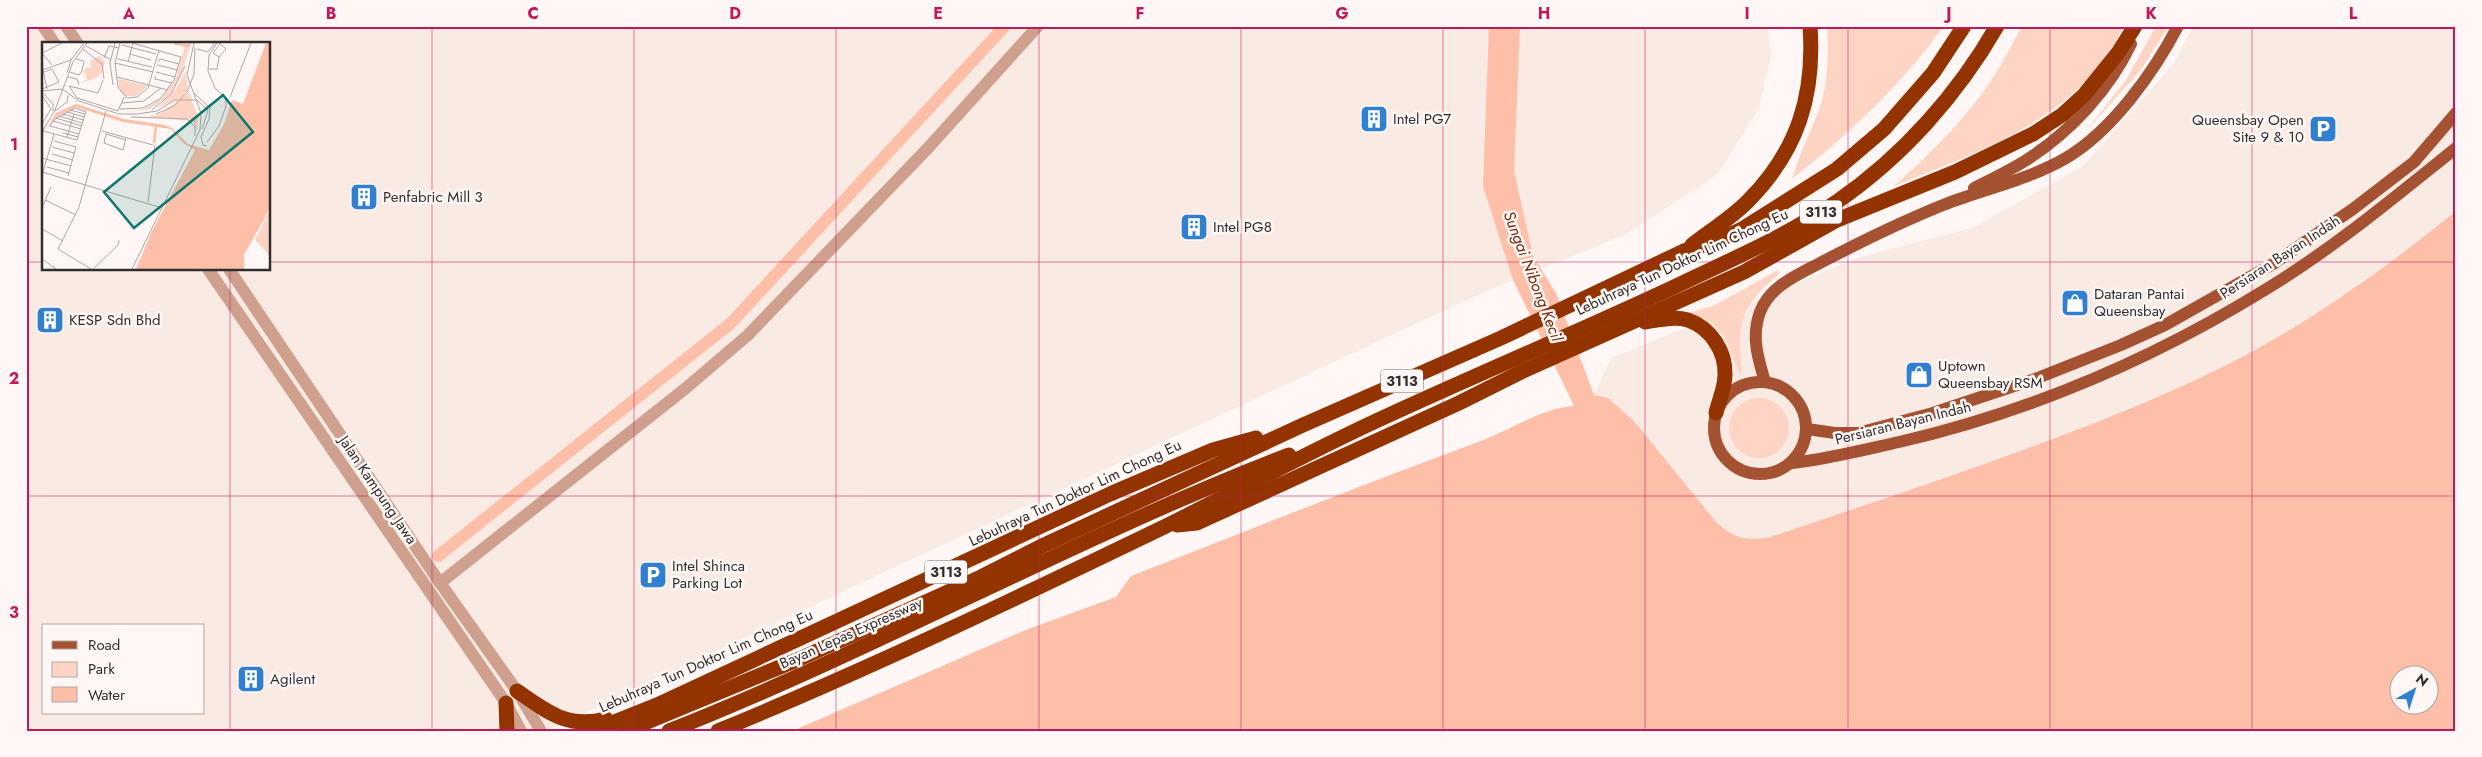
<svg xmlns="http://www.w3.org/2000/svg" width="2482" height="757" viewBox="0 0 2482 757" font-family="Jost,sans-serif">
  <rect width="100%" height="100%" fill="#fff7f5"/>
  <g fill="#faeae4" fill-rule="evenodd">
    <path d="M26,26H1768L1771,56L1759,108L1718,174L1625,235L1484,292L545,731H26ZM44,44H269V269H44ZM44,626H204V713H44Z"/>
    <polygon points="2193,26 2456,26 2456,211 2393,262 2332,304 2273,340 2203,377 2058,438 1768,538 1746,540 1732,535 1716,522 1692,495 1634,421 1608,398 1594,395 1611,358 1860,257 1972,228 2082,167 2174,63"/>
  </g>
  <g fill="#fed5c5">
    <path d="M1827,26H1944C1900,86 1850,133 1792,179C1799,154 1811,132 1820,107C1828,83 1829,51 1827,26Z"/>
    <path d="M2022,26H2124C2079,119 1983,150 1894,186C1932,152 1971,114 1997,71C2006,56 2014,41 2022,26Z"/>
    <polygon points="2156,26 2169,26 2140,71 2086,131 2126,80"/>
    <path d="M1778,270L1779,274C1738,309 1738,321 1742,372L1740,375L1724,336L1713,324L1686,314L1715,305Z"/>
    <circle cx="1759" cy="428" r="30"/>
  </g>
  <path fill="#fdbfa7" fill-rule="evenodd" d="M1489,26H1520L1514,171L1533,256L1556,293L1594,395L1608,398L1634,421L1716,522C1736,539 1742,540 1768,538C1913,488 2062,442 2202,377C2294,334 2377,275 2456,211V731H792L1028,629L1116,597L1131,576C1246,531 1362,485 1478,442C1510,431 1540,408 1574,406L1513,280L1483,186ZM2400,674H2430V704H2400Z"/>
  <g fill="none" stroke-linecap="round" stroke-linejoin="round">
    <polyline stroke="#fdbfa7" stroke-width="12" points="438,556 731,323 1005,26"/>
    <g stroke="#d0a08e" stroke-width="12">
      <polyline points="43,26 55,44"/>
      <polyline points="66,26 78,44"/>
      <polyline points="208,269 506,703 521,731"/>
      <polyline points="229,269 438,580 517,691 541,731"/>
      <polyline points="440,583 686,388 748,335 928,148 1038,26"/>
    </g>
    <g stroke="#a45231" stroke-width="12">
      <path d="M1974,188C1992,179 2011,170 2028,159C2071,131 2109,90 2131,44"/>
      <circle cx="1760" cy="428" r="46"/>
      <path d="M1765,382C1758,358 1751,337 1760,312C1770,286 1797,275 1820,263C1860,242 1901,222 1943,205C1984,189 2028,180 2066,158C2112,131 2154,72 2178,26"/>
      <polyline points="1807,429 1835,433 1858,433 1933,413 2035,379 2121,345 2165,325 2273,264 2353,209 2414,162 2456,113"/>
      <path d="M1792,463C1828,459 1863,450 1899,442C2029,412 2155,358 2268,288C2335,247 2395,197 2456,148"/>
    </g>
    <g stroke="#933300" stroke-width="15">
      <path d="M1692,245C1711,230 1733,217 1749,200C1798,150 1815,95 1810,26"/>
      <path d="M1645,322C1659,320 1674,316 1688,320C1711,328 1726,352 1725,375C1725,388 1719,400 1716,413"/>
      <polyline points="1177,525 1197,523 1459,403 1521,372 1744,272 1837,220 1955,172 2033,134 2062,115 2084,95 2118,53 2135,26"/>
      <path d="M517,691C548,712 567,729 606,719"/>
      <polyline points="506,703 507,731"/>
      <polyline points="592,731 657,705 1110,494 1213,450 1256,438"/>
      <polyline points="625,731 797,660 981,577 1044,545 1303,425 1501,338 1684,251 1717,241 1742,229 1837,169 1884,129 1933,73 1964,26"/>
      <path d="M669,731C879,648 1078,536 1289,455"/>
      <path d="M718,731C869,669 1017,598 1164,527C1235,492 1305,454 1376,421C1475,375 1576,333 1674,287C1730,260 1787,236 1838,201C1903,156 1958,94 1997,26"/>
    </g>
  </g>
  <path fill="none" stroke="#c2185b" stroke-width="1" stroke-opacity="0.55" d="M230,26V44M432,26V731M634,26V731M836,26V731M1039,26V731M1241,26V731M1443,26V731M1645,26V731M1848,26V731M2050,26V731M2252,26V731M26,262H44M269,262H2456M230,269V731M26,496H2456"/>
  <defs>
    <symbol id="building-square" viewBox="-11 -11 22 22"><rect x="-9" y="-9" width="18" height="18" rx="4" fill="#3080cf" stroke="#fff7f5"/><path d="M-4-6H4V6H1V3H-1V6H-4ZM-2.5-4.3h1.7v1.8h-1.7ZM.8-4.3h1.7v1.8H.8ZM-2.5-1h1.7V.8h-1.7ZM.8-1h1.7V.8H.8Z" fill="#fff"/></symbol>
    <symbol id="parking-square" viewBox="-11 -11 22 22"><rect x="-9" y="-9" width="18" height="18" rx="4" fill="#3080cf" stroke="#fff7f5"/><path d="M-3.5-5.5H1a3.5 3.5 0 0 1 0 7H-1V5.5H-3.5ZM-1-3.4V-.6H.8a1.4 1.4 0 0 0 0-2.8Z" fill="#fff"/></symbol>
    <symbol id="shop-square" viewBox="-11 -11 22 22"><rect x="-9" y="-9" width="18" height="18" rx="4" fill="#3080cf" stroke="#fff7f5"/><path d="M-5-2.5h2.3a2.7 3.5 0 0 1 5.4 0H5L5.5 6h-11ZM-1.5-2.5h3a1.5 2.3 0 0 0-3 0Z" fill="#fff"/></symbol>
  </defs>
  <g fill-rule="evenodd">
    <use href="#building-square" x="1358" y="103" width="32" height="32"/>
    <use href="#parking-square" x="2307" y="113" width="32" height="32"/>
    <use href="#building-square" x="348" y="181" width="32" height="32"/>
    <use href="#building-square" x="1178" y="211" width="32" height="32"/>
    <use href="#shop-square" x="2059" y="287" width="32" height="32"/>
    <use href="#building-square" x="34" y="304" width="32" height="32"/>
    <use href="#shop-square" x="1903" y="359" width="32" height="32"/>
    <use href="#parking-square" x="637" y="559" width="32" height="32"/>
    <use href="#building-square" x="235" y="663" width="32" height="32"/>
  </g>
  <g text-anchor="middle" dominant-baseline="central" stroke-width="5" stroke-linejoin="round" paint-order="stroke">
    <g fill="#fff7f5" stroke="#6f6b6a" stroke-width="1">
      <rect x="1800" y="200.5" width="42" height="23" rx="4"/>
      <rect x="1381" y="369.5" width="42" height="23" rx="4"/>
      <rect x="925" y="560.5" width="42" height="23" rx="4"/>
    </g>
    <g font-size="14" font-weight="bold" fill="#312f2e">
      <text x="1821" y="212">3113</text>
      <text x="1402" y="381">3113</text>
      <text x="946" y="572">3113</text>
    </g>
    <g font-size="15" fill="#312f2e" stroke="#fff7f5" text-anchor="start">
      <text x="1393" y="119">Intel PG7</text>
      <text x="2304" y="120" text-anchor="end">Queensbay Open<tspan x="2304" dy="17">Site 9 &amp; 10</tspan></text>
      <text x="383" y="197">Penfabric Mill 3</text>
      <text x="1213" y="227">Intel PG8</text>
      <text x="2094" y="294">Dataran Pantai<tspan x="2094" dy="17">Queensbay</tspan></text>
      <text x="69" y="320">KESP Sdn Bhd</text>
      <text x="1938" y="366">Uptown<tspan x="1938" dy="17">Queensbay RSM</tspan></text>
      <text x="672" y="566">Intel Shinca<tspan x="672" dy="17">Parking Lot</tspan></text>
      <text x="270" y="679">Agilent</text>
    </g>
    <g font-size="15" fill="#312f2e" stroke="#fff7f5">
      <text transform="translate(2280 257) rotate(-33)">Persiaran Bayan Indah</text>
      <text transform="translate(1682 262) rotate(-25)">Lebuhraya Tun Doktor Lim Chong Eu</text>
      <text transform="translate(1903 423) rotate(-14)">Persiaran Bayan Indah</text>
      <text transform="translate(378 490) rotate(56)">Jalan Kampung Jawa</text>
      <text transform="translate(1075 493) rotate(-25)">Lebuhraya Tun Doktor Lim Chong Eu</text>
      <text transform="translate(851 633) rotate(-24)">Bayan Lepas Expressway</text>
      <text transform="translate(706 661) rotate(-24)">Lebuhraya Tun Doktor Lim Chong Eu</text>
    </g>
    <g font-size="16" font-style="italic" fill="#732b0b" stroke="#fff7f5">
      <text transform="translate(1533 276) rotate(69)">Sungai Nibong Kecil</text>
    </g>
  </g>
  <g transform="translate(42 42)">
    <rect width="228" height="228" fill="#fff7f5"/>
    <path d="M149,1L139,33L128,52L108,67L78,71L102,67L119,57L134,36L143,4ZM57,14L63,19L60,31L54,36L39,41L45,37L42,29L45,25L49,26L48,19ZM143,29L146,47L139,56L115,66L134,47ZM76,38L77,37L106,44L94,54H83L78,50ZM147,50L156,75L155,89L150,79L106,75L118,72ZM227,170L228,213H227L213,198Z" fill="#fed5c5"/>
    <path d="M224,1H227V168L202,213V227H94L110,189L153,108L141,101L129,87L81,80L34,65L15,74L4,88L14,71L34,62L82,77L123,83L130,86L146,102L167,108L182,82L190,58L201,62Z" fill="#fdbfa7"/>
    <path fill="none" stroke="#fdbfa7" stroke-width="2.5" d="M132,1L146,4L148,1M112,101L114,83"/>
    <path fill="none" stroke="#ada7a5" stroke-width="1" d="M78,1L73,21L76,45L85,56L95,55L106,46L117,8M80,3L114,12M44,4L69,18M41,7L60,22L62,37M155,7L166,10L173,1M0,11L20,1M0,11L10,23M88,12L109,18M177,15L171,11L178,2M62,16L67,4L77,6M76,17L110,25M86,20L91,1M116,20L118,17L137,22M73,21L111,30M115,23L136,28M167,27H175L177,15L184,7L177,1M0,28L29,18M1,28L5,47M28,30L37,33L40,29L42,19L34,17M114,30L133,35M25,31L29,18L42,1M113,34V37L130,41M26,35L35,37L37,43M75,35L126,48M71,43L68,21L73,1M27,44L35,56L76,69L82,55M27,44L56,51L61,38M0,47L17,40L10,27L2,30M0,49L20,47L37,59L77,72H95M152,51L168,66L167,77L159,95L161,103L165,104M2,52L11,62V69M0,53L9,67L0,82M188,55L209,1M80,61L102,59L119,46M78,67L101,66L118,57L132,38L139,15L90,1M28,68L43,72M110,68L129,52L143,24M13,69L25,60L26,53M25,70L42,75M21,72L41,78M95,72L115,69L133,58H155L166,68L160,87M114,72L132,64L145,50L152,32L153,6M17,74L40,81M89,75L145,77L153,85V94M14,76L40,84M11,79L39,87M1,89L35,98L44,70L33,66L14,76L8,84L37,92M60,89L111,103M0,90L13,68L31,20L45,1M21,91L36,95M25,95L32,72M84,98L64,92L62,101L81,108L84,96M12,99L34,105L26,134M165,100L177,84L184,64V57L173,46L166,29L167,13L175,1M10,105L32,111M10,112L31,118M0,116L29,124M5,125L27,131M0,130L120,166M1,130L12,92M3,158L34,173M106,160L113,103M0,166L9,145M0,187L21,199M0,217L14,227M49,227L16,207L37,165L64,69M51,227L76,203L77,198M90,227L158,88L159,71L145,33L152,1"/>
    <path fill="#0f766e" fill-opacity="0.15" stroke="#0f766e" stroke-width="2.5" d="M181,53L211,90L92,186L62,150Z"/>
    <rect width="228" height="228" fill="none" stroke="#312f2e" stroke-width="2.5"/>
  </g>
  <rect width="2482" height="757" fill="none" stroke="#fff7f5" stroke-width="55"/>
  <rect x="42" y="624" width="162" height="90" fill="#fff7f5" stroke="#ada7a5"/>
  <rect x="52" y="641" width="25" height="8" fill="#a45231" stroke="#ada7a5"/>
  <text x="88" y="650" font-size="15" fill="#312f2e">Road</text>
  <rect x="52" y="662" width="25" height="15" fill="#fed5c5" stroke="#ada7a5"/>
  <text x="88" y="674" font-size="15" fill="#312f2e">Park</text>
  <rect x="52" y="687" width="25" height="15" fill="#fdbfa7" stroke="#ada7a5"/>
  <text x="88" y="700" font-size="15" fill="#312f2e">Water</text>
  <g transform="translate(2414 690) rotate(39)"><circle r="24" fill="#fff7f5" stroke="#ada7a5"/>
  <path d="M0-4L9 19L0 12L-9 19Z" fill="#3080cf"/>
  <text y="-8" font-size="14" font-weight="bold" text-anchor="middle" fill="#312f2e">N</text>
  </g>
  <rect x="28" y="28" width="2426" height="702" fill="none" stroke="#c2185b" stroke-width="2"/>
  <g font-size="16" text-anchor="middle" font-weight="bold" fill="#c2185b">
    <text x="129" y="19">A</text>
    <text x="331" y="19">B</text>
    <text x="533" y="19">C</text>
    <text x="735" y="19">D</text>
    <text x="938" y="19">E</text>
    <text x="1140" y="19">F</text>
    <text x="1342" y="19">G</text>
    <text x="1544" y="19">H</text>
    <text x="1747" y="19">I</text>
    <text x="1949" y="19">J</text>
    <text x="2151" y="19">K</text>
    <text x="2353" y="19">L</text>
    <text x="14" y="150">1</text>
    <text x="14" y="384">2</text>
    <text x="14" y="618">3</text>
  </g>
</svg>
